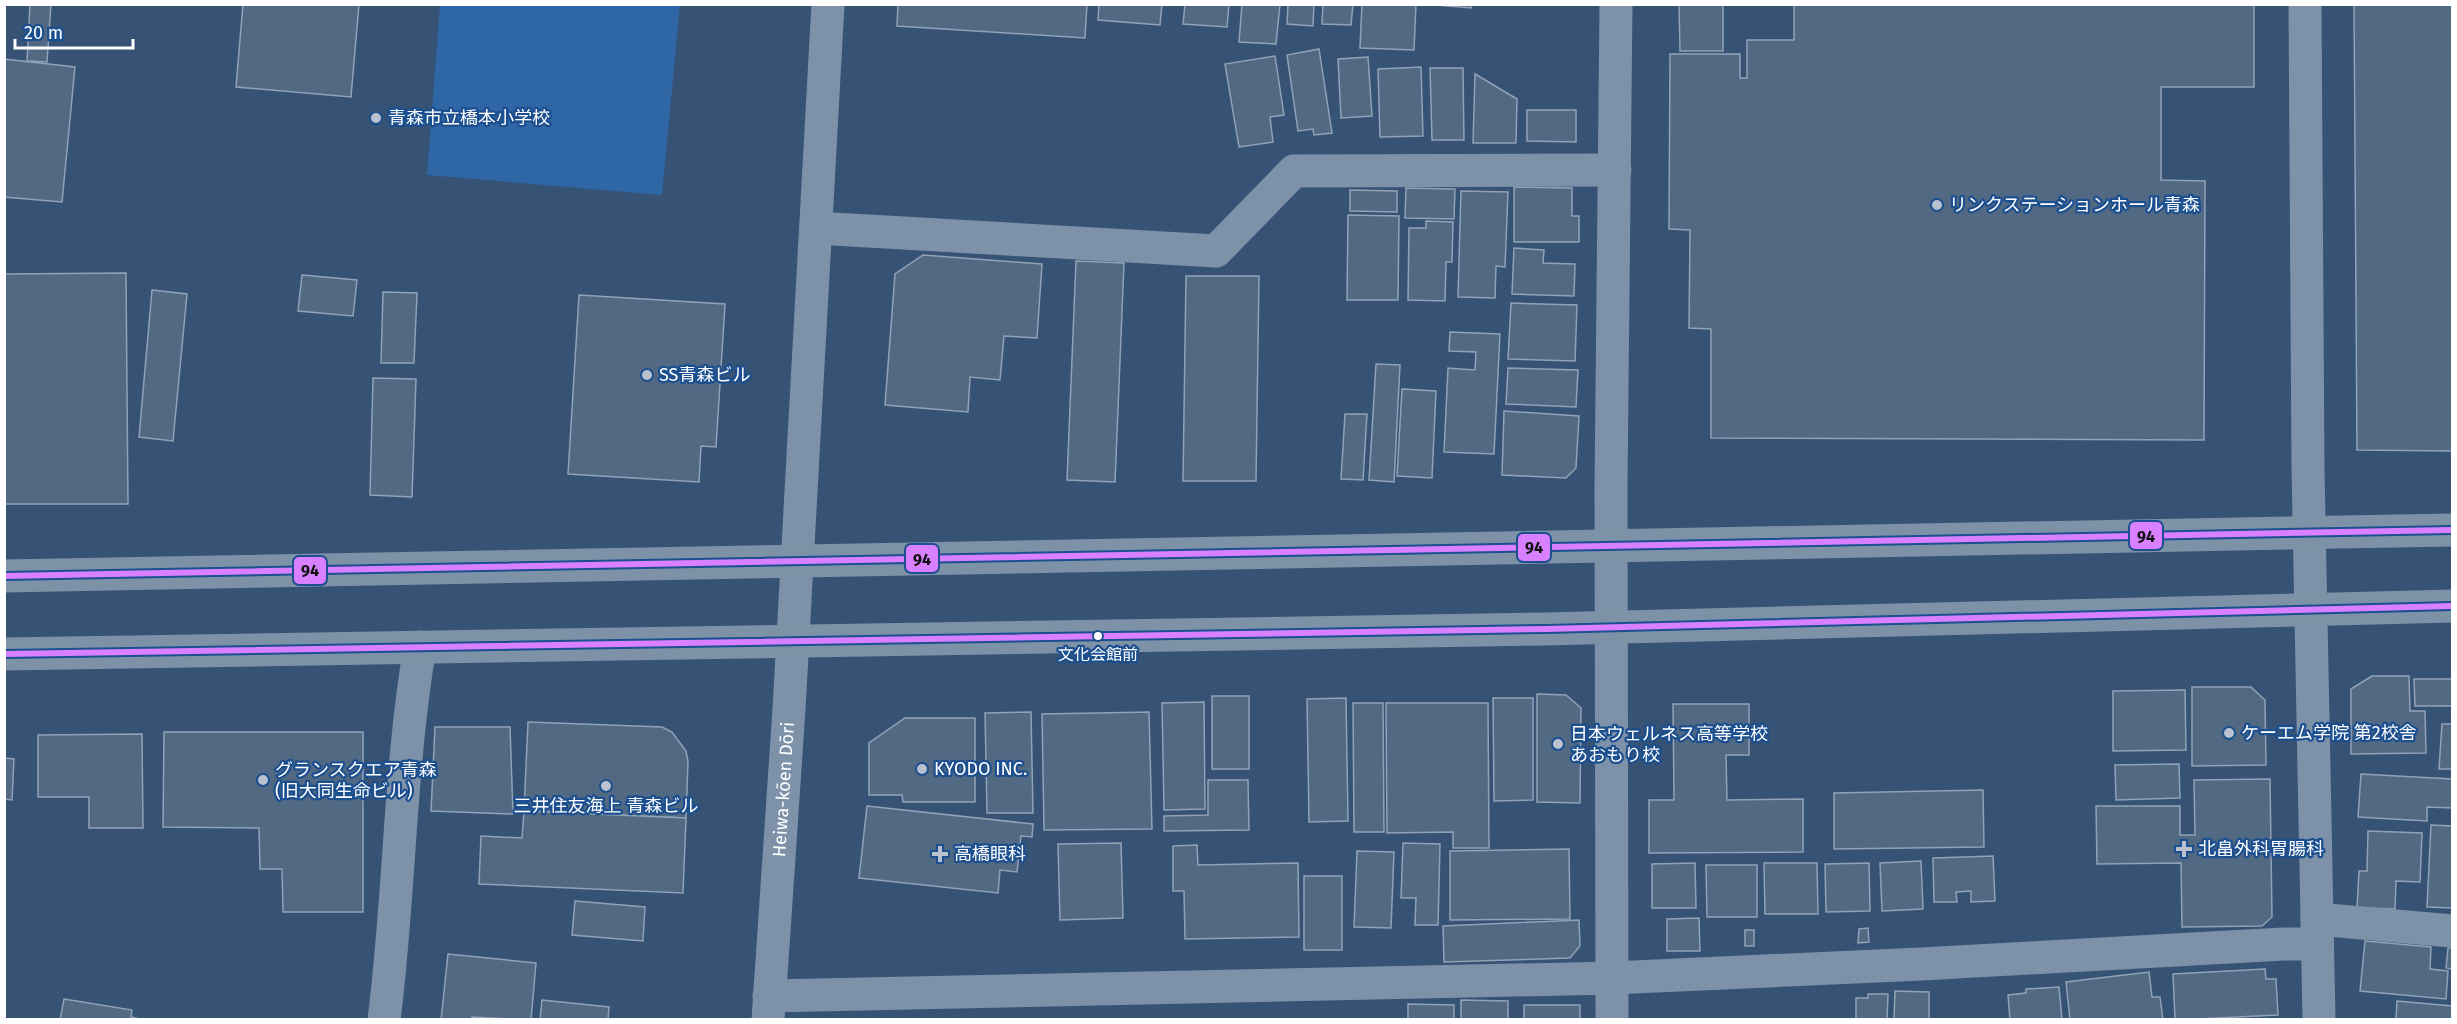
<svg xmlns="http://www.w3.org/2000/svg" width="2457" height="1024" viewBox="0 0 2457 1024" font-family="'Fira Sans','Noto Sans JP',sans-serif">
  <rect width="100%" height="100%" fill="#365274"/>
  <polygon fill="#2f66a5" points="440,5 680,5 662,195 427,175"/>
  <g fill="#526984" stroke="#92a2b6" stroke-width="1.5">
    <polygon points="30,4 51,4 47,62 27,61"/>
    <polygon points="243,4 359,4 351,97 236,87"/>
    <polygon points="898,4 1087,4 1085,38 897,26"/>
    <polygon points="1099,4 1162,4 1160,25 1098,20"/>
    <polygon points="1185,4 1229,4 1227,27 1183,24"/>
    <polygon points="1242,4 1280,4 1276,44 1239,42"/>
    <polygon points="1288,4 1314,4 1313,26 1287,24"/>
    <polygon points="1323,4 1353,4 1351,25 1322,24"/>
    <polygon points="1362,4 1416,4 1414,50 1360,48"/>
    <polygon points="1424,4 1472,4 1471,8"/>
    <polygon points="1679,4 1723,4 1723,51 1680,51"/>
    <polygon points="1794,4 2254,4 2254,87 2161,87 2161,180 2205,181 2204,440 1711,438 1711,329 1689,328 1690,230 1669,229 1670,54 1740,54 1740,78 1747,78 1747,40 1794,40"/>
    <polygon points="2354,4 2452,4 2452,451 2357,450"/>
    <polygon points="1319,49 1332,133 1314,135 1313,129 1298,131 1287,55"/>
    <polygon points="1275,56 1284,115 1270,117 1273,142 1239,147 1225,64"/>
    <polygon points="1368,57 1372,116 1341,118 1338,59"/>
    <polygon points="4,59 75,67 62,202 4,197"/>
    <polygon points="1421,67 1423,136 1380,137 1378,69"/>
    <polygon points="1430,68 1463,68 1464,140 1432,140"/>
    <polygon points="1475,74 1517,99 1516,143 1473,143"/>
    <polygon points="1527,110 1576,110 1576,142 1527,141"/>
    <polygon points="1514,187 1572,188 1572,216 1579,216 1579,242 1514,242"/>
    <polygon points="1406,188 1455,189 1454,219 1405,218"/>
    <polygon points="1350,190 1397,191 1397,212 1350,211"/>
    <polygon points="1461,191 1508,192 1505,267 1496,266 1495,298 1458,297"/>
    <polygon points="1348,215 1399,216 1398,300 1347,300"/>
    <polygon points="1426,221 1453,222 1452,262 1446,262 1445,301 1408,300 1409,228 1426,228"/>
    <polygon points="1514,248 1544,250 1543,263 1575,264 1574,296 1512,294"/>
    <polygon points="923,255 1042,264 1037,338 1004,336 1000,380 970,377 968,412 885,405 895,274"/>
    <polygon points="1076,261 1124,263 1115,482 1067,480"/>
    <polygon points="126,273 128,504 4,504 4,274"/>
    <polygon points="302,275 357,280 353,316 298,311"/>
    <polygon points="1186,276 1259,276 1256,481 1183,481"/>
    <polygon points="152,290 187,294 173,441 139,437"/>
    <polygon points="383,292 417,293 414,363 381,363"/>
    <polygon points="579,295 725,304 716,447 701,446 699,482 568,474"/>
    <polygon points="1511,303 1577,305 1575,361 1508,359"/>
    <polygon points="1450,332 1500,334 1494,454 1444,452 1448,368 1475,370 1476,352 1449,351"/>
    <polygon points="1376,364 1400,365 1394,482 1369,480"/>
    <polygon points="1508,368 1578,370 1576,407 1506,404"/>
    <polygon points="373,378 416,379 412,497 370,495"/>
    <polygon points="1402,389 1436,391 1432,478 1397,476"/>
    <polygon points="1504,411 1579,416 1576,468 1566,478 1502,475"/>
    <polygon points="1345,414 1367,414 1363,480 1341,479"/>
    <polygon points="2372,676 2409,676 2410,711 2425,711 2426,753 2351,754 2351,689"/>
    <polygon points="2414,679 2452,679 2452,706 2415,706"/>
    <polygon points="2192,687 2251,687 2265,700 2266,765 2192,766"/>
    <polygon points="2185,690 2186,750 2113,751 2113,691"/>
    <polygon points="1537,694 1566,695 1581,708 1580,803 1537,802"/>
    <rect x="1212" y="696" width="37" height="73"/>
    <polygon points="1346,698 1348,821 1309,822 1307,699"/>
    <polygon points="1493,698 1533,698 1533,800 1494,801"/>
    <polygon points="1204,702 1205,809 1164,810 1162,703"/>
    <polygon points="1353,703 1383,703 1384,832 1354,832"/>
    <polygon points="1386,703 1488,703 1489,848 1453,848 1453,832 1387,833"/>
    <polygon points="1673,704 1749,704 1749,755 1726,755 1727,800 1803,799 1803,852 1649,853 1649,800 1674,800"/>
    <polygon points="1031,712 1033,813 987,813 985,713"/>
    <polygon points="1149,712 1152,829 1044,830 1042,714"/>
    <polygon points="905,718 975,718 975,802 903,802 902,795 869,795 869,743"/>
    <polygon points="528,722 662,727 672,732 686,751 688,761 686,818 524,811"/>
    <polygon points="2442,724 2452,724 2452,769 2439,769"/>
    <polygon points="435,727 510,727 513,814 431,811"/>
    <polygon points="164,732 363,732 363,912 283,912 282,869 260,869 259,828 163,827"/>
    <polygon points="142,734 143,828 89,828 89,797 38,797 38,735"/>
    <polygon points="4,758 14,759 12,800 4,799"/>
    <polygon points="2179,764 2180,798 2116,800 2115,765"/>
    <polygon points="2361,774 2452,779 2452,808 2427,807 2427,821 2358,817"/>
    <polygon points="2270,779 2272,917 2262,926 2182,927 2181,863 2097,864 2096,806 2180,806 2180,835 2195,835 2194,780"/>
    <polygon points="1208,780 1248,780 1249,830 1164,831 1164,816 1208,815"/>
    <polygon points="1983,790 1984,847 1834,849 1834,793"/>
    <polygon points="867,806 1033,824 1032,837 1021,836 1017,872 1000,870 998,893 859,878"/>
    <polygon points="524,811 686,818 683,893 479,884 481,836 522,838"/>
    <polygon points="2431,825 2452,826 2452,908 2427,907"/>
    <polygon points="2368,831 2422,833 2420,882 2396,881 2395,909 2357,908 2359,871 2367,871"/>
    <polygon points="1121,843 1123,918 1060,920 1058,844"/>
    <polygon points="1403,843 1440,844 1438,925 1415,925 1416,898 1401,898"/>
    <polygon points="1197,845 1198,865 1298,863 1299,937 1185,939 1184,891 1173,891 1173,846"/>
    <polygon points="1569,849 1570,919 1450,920 1450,851"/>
    <polygon points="1357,851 1394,852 1391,928 1354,927"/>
    <polygon points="1993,856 1995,901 1971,902 1971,891 1956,892 1957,902 1934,902 1933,858"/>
    <polygon points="1921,861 1923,909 1882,911 1880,863"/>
    <polygon points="1695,863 1696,908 1652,908 1652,864"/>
    <polygon points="1764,863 1817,863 1818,914 1765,914"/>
    <polygon points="1869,863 1870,911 1826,912 1825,864"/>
    <polygon points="1706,865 1757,865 1757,917 1707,917"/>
    <rect x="1304" y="876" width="38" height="74"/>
    <polygon points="575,901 645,907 643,941 572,935"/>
    <polygon points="1699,918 1700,951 1667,951 1667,919"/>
    <polygon points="1579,920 1580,946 1570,958 1444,962 1443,926"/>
    <polygon points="1868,928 1869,942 1858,943 1859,929"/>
    <rect x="1745" y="930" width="9" height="16"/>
    <polygon points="2365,941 2431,947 2430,969 2448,971 2446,999 2360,991"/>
    <polygon points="2448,948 2452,948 2452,969 2446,968"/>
    <polygon points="448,954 536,963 531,1020 472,1017 472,1020 441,1020"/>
    <polygon points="2265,969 2266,979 2276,979 2278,1015 2175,1020 2173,974"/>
    <polygon points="2149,972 2152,997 2160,997 2163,1020 2070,1020 2066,982"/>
    <polygon points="2059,987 2062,1020 2010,1020 2008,995 2026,993 2026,989"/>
    <polygon points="1895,991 1929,992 1929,1020 1894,1020"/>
    <polygon points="1868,994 1888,994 1887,1020 1856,1020 1856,998 1868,998"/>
    <polygon points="64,999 132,1010 131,1017 145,1020 60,1020"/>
    <polygon points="542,1000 609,1007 608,1020 540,1020"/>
    <polygon points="1461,1000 1508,1001 1508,1020 1461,1020"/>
    <polygon points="2397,1001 2452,1006 2452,1020 2396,1020"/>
    <polygon points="1408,1004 1454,1005 1454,1020 1408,1020"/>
    <rect x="1524" y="1005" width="56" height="15"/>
  </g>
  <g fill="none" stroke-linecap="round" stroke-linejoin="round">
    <g stroke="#7d92a8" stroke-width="33">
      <polyline points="2305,4 2308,469 2319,1020"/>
      <polyline points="816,228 1216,251 1294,171 1615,170"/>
      <polyline points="2317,919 2452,931"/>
      <polyline points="769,996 1612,978 1921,964 2284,944 2317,944"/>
      <path d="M384,1020C400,896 399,770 420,647"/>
      <path id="s1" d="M768,1020L789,709L828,4"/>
      <polyline points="1612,1020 1611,486 1616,4"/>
    </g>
    <g stroke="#7e92a7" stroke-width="33">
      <polyline points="4,576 2452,530"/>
      <polyline points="4,654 1546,629 2452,606"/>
    </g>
    <defs>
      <g id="bus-1">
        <polyline points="4,576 2452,530"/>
        <polyline points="4,654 1546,629 2452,606"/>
      </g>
    </defs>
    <use href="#bus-1" stroke="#1b4f8f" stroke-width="10"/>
    <use href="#bus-1" stroke="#d880ff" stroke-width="6"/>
  </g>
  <g fill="#b9c2ce" stroke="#1b4f8f" stroke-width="2">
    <circle cx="376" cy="118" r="6"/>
    <circle cx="1937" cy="205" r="6"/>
    <circle cx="647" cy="375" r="6"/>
    <circle cx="2229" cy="733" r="6"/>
    <circle cx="1558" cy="744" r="6"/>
    <circle cx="922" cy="769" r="6"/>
    <circle cx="263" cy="780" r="6"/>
    <circle cx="606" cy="786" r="6"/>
    <path d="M2181 840h6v6h6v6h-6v6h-6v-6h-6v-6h6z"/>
    <path d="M937 845h6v6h6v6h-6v6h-6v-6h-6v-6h6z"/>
  </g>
  <circle fill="#fff" stroke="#1b4f8f" stroke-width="2" cx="1098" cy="636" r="5"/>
  <g text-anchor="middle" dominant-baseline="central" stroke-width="4.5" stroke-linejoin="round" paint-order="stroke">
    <g font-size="16" fill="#fff" stroke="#1b4f8f">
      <text x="1098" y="654">文化会館前</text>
    </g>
    <g font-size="18" fill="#fff" stroke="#1b4f8f" text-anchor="start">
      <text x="388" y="118">青森市立橋本小学校</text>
      <text x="1949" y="205">リンクステーションホール青森</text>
      <text x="659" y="375">SS青森ビル</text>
      <text x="2241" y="733">ケーエム学院 第2校舎</text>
      <text x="1570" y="734">日本ウェルネス高等学校<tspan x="1570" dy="21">あおもり校</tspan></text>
      <text x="934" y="769">KYODO INC.</text>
      <text x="275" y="770">グランスクエア青森<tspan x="275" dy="21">(旧大同生命ビル)</tspan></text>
      <text x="606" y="806" text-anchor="middle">三井住友海上 青森ビル</text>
      <text x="2198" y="849">北畠外科胃腸科</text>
      <text x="954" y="854">高橋眼科</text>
    </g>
    <g font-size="18" fill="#fff" stroke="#1b4f8f">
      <text stroke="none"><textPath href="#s1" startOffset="231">Heiwa-kōen Dōri</textPath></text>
    </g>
  </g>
  <g stroke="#1b4f8f" stroke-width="2">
    <rect x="2129" y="521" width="34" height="29" rx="6" fill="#d880ff"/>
    <rect x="1517" y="533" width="34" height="29" rx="6" fill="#d880ff"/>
    <rect x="905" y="544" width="34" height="29" rx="6" fill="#d880ff"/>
    <rect x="293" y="556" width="34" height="29" rx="6" fill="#d880ff"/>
  </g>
  <g font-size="16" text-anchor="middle" font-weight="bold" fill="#111">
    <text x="2146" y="542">94</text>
    <text x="1534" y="553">94</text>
    <text x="922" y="565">94</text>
    <text x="310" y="576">94</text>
  </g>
  <rect width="2457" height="1024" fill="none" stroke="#ffffff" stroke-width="12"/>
  <path d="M15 39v9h118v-9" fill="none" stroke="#ffffff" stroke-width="3"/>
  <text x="24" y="39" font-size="18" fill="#ffffff" stroke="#1b4f8f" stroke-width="4.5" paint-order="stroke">20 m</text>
</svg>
